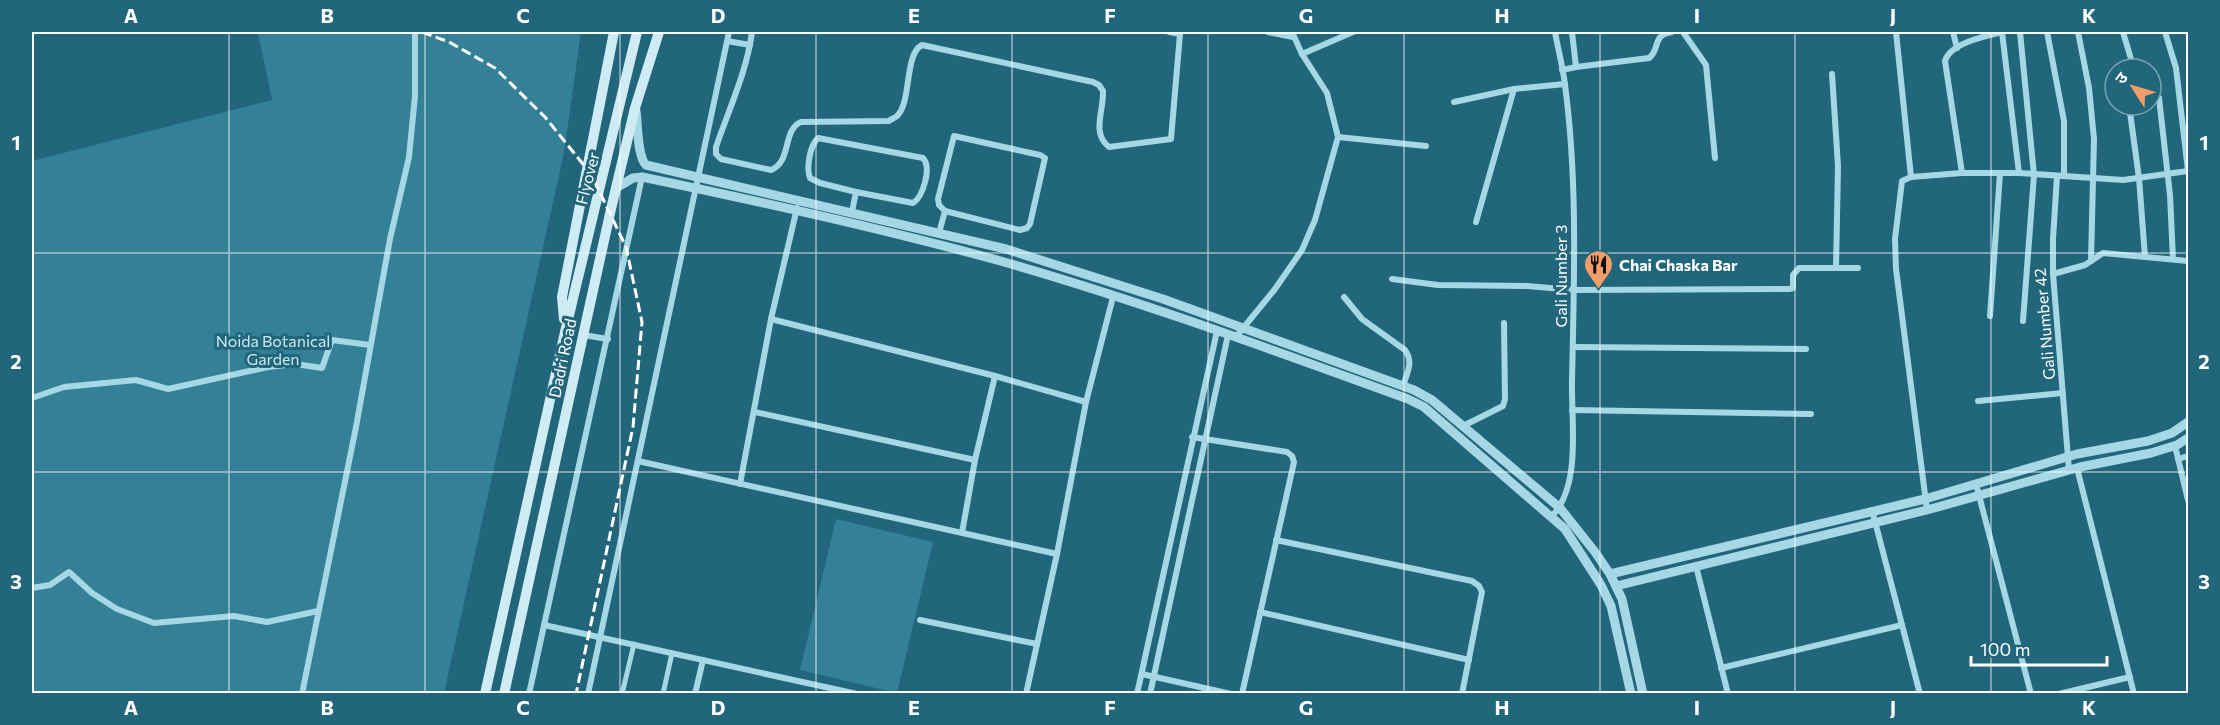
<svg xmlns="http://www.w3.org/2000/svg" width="2220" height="725" viewBox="0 0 2220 725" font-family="Commissioner,'Noto Sans Devanagari',sans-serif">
  <rect width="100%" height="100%" fill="#22667b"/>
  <g fill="#338097">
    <polygon points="258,32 581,32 564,153 444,693 32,694 32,161 272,100"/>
    <polygon points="836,519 933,542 897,693 800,670"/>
  </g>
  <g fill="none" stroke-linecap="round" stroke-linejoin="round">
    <g stroke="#a6d7e5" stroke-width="5">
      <polyline points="622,694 634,644"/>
      <polyline points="663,694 672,653"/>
    </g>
    <g stroke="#a6d7e5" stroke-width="6">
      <path d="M752,32C747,71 729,109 716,147V154L721,159L771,170C792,162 782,130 801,122L889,121C891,119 895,118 897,116C912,102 904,54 922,45L1093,82L1099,85L1103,91C1104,111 1091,133 1109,147L1171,139L1180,34L1169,32"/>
      <polyline points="1268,32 1293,37"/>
      <polyline points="1572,32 1576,67"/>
      <polyline points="1683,32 1706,65 1715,158"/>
      <polyline points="1896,32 1911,177"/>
      <polyline points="1953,32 1957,48"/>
      <polyline points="2002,32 2019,173"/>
      <polyline points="2020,32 2034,175 2023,321"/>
      <polyline points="2047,32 2064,121 2064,176"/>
      <polyline points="2078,32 2089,88 2094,139 2091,261"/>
      <polyline points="2123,32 2134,69"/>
      <polyline points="2165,32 2176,68 2188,171"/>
      <polyline points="727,41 750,45"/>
      <polyline points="1302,54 1353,32"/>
      <path d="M1562,70L1576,67L1649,58C1661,49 1651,35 1672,32"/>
      <polyline points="1832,74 1838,166 1836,268"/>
      <polyline points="2159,98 2170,195 2173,259"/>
      <polyline points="1454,102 1514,89 1565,84"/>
      <polyline points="2129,105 2139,178 2145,257"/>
      <polygon points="954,136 1040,155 1045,158 1030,224 1027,228 1020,230 945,211 939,205 938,199"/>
      <polyline points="1338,137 1426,146"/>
      <path d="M1962,173L1945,61C1950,43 1986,36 2003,32"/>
      <polyline points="2057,176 2053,239 2053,274 2069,470"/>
      <path d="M852,212L856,192L820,183L810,178C806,168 810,145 818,138L923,158C932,167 923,197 913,203L856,192"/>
      <polyline points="1476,222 1514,89"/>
      <polyline points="939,233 945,211"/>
      <polyline points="2053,274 2085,265 2103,253 2188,261"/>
      <polyline points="1392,279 1438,285 1527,286 1574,290 1789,289 1793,288 1793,275 1799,268 1858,268"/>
      <path d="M1344,297L1362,319L1405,350C1414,362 1407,373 1403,386"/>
      <polyline points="1990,316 2000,173"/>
      <polyline points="771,319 995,376 1086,402"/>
      <polyline points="583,335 608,339"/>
      <polyline points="1235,338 1275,289 1302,250 1315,220 1338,137 1327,93 1302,54 1292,32"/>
      <polyline points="1573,347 1806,349"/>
      <polyline points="32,398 64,387 136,380 168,389 268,367 295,364 322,368 332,340 370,345"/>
      <polyline points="1978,401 2063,393"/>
      <polyline points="1572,410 1811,414"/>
      <polyline points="755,412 975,460"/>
      <polyline points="1463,426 1503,406 1505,399 1504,323"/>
      <polyline points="1192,437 1287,452 1292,456 1294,462 1242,694"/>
      <polyline points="2175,446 2188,500"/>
      <polyline points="2178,459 2188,456"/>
      <polyline points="638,461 1057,554"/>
      <polyline points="2077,468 2134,694"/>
      <polyline points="740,484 771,319 797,208"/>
      <polyline points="1976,484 2031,694"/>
      <polyline points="1872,510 1920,694"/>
      <polyline points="1927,510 1896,269 1895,239 1902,181 1911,177 1962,173 2019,173 2123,180 2188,171"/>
      <path d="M1551,517C1582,487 1571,421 1572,381C1574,283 1578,182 1565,85C1563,67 1558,49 1555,32"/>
      <polyline points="962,533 975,460 995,376"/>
      <polyline points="1276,540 1472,581 1479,586 1482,592 1462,694"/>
      <polyline points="1696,566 1728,694"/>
      <polyline points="32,588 50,585 69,572 92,593 117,609 154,623 234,616 267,622 318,611"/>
      <polyline points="1260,612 1469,660"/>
      <polyline points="920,620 1037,644"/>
      <polyline points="544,625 857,694"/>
      <polyline points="1721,668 1902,625"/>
      <polyline points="1142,674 1231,694"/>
      <polyline points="302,694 356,427 390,239 409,157 415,96 415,32"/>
      <polyline points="529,694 642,177"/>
      <polyline points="588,694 729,32"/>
      <polyline points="695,694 703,660"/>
      <polyline points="1026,694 1057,554 1086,402 1113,297"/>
      <polyline points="1137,694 1217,331"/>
      <polyline points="1150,694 1228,335"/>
      <polyline points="2059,694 2130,677"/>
    </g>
    <g stroke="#a6d7e5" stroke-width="9">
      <path d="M636,111C638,125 637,156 646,165L1006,249L1163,299L1414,390L1432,400L1560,508L1595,552L1610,574L1622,599L1643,694"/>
      <path d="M616,188L633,178L642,177C763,202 885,229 1004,262C1141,301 1275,351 1408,399L1424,407L1565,529L1601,585L1611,606L1631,694"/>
      <polyline points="1610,574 1925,499 2077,454 2148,441 2172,433 2188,422"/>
      <polyline points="1616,586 1927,510 2080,467 2151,453 2177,445 2188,438"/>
    </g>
    <g stroke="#cfecf5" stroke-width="10">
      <polyline points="564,319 562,297 614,32"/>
      <polyline points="485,694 565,332 637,32"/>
      <polyline points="504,694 611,209 635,108 659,32"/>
    </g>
    <polyline stroke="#fff" stroke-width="3" stroke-dasharray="10 4.5" stroke-linecap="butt" points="422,32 449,42 495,68 545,117 591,174 626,247 642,322 633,427 576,694"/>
  </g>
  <path fill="none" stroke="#fff" stroke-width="1.5" stroke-opacity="0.55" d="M229,32V694M425,32V694M620,32V694M816,32V694M1012,32V694M1208,32V694M1404,32V694M1600,32V694M1795,32V694M1991,32V694M32,253H2188M32,472H2188"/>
  <defs>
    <symbol id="restaurant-pin" viewBox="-11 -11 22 30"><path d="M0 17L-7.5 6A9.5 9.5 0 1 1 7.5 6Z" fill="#f19d68" stroke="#22667b"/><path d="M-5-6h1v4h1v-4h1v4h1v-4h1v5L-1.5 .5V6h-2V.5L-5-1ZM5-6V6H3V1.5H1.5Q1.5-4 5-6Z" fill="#111"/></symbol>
  </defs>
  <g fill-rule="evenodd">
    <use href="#restaurant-pin" x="1582" y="248" width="33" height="45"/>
  </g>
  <g text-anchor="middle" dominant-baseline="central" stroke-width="6" stroke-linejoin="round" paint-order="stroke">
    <g font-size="16" fill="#fff" stroke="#22667b">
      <text transform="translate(587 178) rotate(-76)">Flyover</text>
      <text transform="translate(1560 276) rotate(-90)">Gali Number 3</text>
      <text transform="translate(2044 324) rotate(-95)">Gali Number 42</text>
      <text transform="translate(562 358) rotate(-78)">Dadri Road</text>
    </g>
    <g font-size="16" font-weight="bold" fill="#fff" stroke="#22667b" text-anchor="start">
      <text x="1619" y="264">Chai Chaska Bar</text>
    </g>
    <g font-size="16" fill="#c9ebf4" stroke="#22667b">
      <text x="273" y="340">Noida Botanical<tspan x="273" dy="18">Garden</tspan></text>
    </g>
  </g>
  <rect width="2220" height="725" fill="none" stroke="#22667b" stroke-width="66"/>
  <g transform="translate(2133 87) rotate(307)"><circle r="28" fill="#22667b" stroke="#7aa3b0" stroke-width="1.5"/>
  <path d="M0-4.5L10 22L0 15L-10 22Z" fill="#f19d68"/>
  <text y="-9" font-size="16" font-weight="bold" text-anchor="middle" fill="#ffffff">उ</text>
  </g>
  <path d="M1971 656v9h136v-9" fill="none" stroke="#ffffff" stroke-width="3"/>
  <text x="1980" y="656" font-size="18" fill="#ffffff" stroke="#22667b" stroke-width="4.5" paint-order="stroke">100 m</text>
  <rect x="33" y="33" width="2154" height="659" fill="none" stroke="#fff" stroke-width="2"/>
  <g font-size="20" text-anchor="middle" font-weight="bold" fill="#fff">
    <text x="131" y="23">A</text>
    <text x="327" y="23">B</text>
    <text x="523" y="23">C</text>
    <text x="718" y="23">D</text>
    <text x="914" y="23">E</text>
    <text x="1110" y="23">F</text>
    <text x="1306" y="23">G</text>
    <text x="1502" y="23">H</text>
    <text x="1697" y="23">I</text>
    <text x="1893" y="23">J</text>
    <text x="2089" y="23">K</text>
    <text x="16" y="150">1</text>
    <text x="2204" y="150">1</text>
    <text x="16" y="369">2</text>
    <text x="2204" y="369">2</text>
    <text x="16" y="589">3</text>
    <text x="2204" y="589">3</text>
    <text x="131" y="715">A</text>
    <text x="327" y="715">B</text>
    <text x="523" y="715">C</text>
    <text x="718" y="715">D</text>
    <text x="914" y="715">E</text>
    <text x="1110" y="715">F</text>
    <text x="1306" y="715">G</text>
    <text x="1502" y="715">H</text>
    <text x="1697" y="715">I</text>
    <text x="1893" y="715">J</text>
    <text x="2089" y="715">K</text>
  </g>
</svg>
